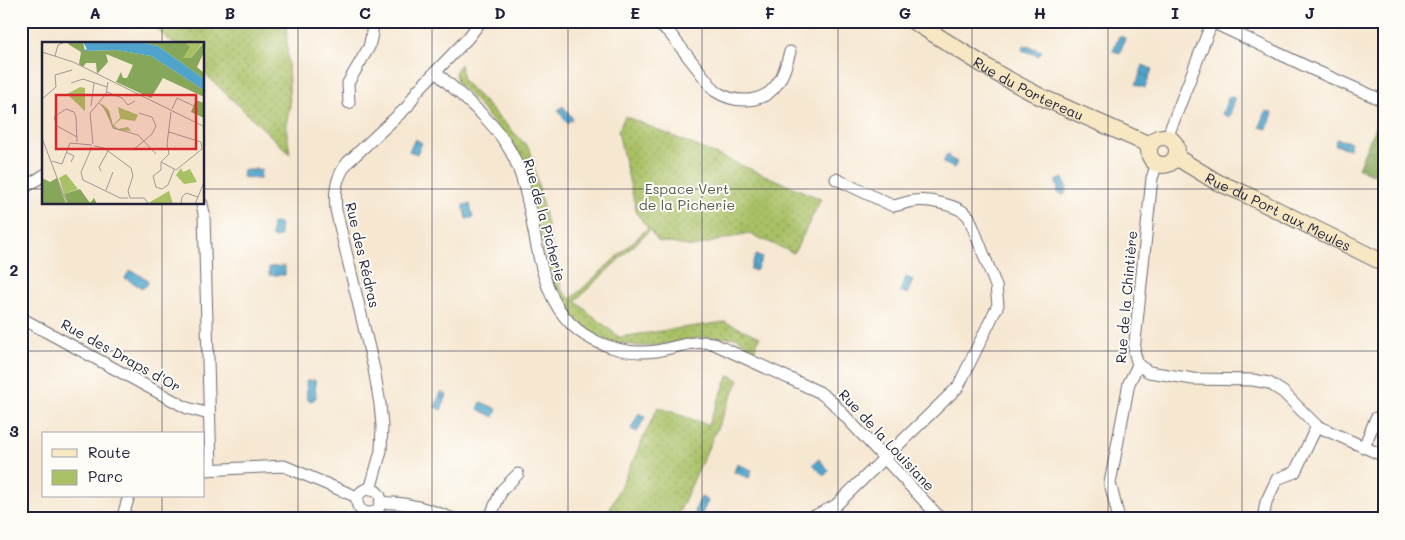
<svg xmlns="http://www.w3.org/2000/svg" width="1405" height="540" viewBox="0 0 1405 540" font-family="Mali,sans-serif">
  <defs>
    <pattern id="green-dots" width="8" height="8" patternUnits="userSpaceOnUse" patternTransform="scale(1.25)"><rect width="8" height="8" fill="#a9c065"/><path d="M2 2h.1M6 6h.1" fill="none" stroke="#899c54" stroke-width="1.8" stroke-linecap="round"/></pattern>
    <pattern id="forest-crowns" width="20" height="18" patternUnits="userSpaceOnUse" patternTransform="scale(1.25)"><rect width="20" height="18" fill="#86a65a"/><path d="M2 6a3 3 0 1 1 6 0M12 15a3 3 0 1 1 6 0" fill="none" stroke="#6d874c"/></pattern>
    <pattern id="water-ripples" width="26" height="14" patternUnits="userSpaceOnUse" patternTransform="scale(1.25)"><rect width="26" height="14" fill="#50a4cb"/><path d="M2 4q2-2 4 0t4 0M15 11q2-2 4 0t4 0" fill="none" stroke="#4285a6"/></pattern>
  </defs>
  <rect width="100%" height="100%" fill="#fdfcf7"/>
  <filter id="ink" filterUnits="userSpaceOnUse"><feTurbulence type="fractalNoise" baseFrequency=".02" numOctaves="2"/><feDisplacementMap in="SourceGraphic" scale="10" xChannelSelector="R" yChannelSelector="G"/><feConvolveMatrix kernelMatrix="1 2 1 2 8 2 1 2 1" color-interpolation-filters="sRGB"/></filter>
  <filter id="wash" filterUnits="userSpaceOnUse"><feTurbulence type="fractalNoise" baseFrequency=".0096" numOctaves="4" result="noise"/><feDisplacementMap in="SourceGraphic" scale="20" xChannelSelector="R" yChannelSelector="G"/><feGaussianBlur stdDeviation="1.12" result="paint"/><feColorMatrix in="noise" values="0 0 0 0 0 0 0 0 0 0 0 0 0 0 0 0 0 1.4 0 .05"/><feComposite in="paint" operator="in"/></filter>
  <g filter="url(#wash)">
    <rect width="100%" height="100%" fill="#f6e7d1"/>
    <g fill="url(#green-dots)" stroke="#667150">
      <polygon points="149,21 286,21 290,105 286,126 290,154 204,73 204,44 173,44"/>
      <polygon points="460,64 463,80 530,149 562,291 571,299 648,228 637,214 618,132 625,116 821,199 794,253 748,233 693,247 658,241 650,230 575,301 619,337 725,322 760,337 752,355 750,354 747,345 737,337 718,338 703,337 655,346 639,346 608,341 582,327 562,306 550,279 521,161 516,150 478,104 457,83 455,73"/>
      <polygon points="729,375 739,380 676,519 605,519 658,407 708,425"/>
    </g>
    <polygon fill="url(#forest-crowns)" stroke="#54644a" points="1384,106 1384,179 1358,168"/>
    <g fill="url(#water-ripples)" stroke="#396383">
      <polygon points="1307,21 1319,21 1324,23 1321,30 1306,24"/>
      <polygon points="1119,36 1125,38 1120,53 1113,51"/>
      <polygon points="1024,45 1042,51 1039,56 1022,50"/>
      <polygon points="1143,65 1152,69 1145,88 1136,85"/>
      <polygon points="1233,97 1235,100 1229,117 1222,114 1228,98"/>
      <polygon points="563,106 573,119 567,123 558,110"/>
      <polygon points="1266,111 1273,113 1267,129 1260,127"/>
      <polygon points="415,139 422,143 417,154 409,151"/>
      <polygon points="1336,139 1351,142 1349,149 1335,145"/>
      <polygon points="947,154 949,155 948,157 957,162 954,168 943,163"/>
      <polygon points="255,168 261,170 260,179 242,177 243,170 255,170"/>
      <polygon points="1063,178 1067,189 1064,195 1057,192 1058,189 1056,181"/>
      <polygon points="470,204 473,218 466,219 463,205"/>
      <polygon points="275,223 280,224 280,236 276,238 271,237 272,231 271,224"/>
      <polygon points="756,255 762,258 756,271 750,269"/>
      <polygon points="285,266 285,275 269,275 269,267"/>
      <polygon points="130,270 147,279 148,283 145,287 142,288 125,278"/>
      <polygon points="906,277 913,280 907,294 900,291"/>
      <polygon points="315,380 316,398 312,401 307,399 306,381"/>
      <polygon points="441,392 447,395 441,410 435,407"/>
      <polygon points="481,402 497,409 494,417 478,409"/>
      <polygon points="639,413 645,417 637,432 631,429"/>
      <polygon points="819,459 829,471 824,476 813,464"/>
      <polygon points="737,464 752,470 749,478 734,472"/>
      <polygon points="701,497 708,501 701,516 694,512"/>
    </g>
  </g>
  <g filter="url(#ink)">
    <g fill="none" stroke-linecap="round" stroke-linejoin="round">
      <defs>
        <g id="street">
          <path d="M652,21L668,31L715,91C735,104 765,105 779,81C785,72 787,61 790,52"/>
          <path d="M436,72C462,97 494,120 511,152C546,216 522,321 611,347C625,352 641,353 656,351C674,348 693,340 712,343L819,392L831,401L941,519"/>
          <polyline points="349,103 348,83 369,47 372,34 372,21"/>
          <polyline points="1167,138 1212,22 1316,71 1384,101"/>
          <polyline points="21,190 44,175"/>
          <polyline points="202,204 204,214 211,469"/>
          <polyline points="21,318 187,408 209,414"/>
          <polyline points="1138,365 1149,372 1193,379 1253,380 1269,383 1283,392 1317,426 1384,456"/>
          <polyline points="1364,447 1376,418"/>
          <polyline points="205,470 284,466 357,497"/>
          <circle cx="369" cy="501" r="12"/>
          <path d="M370,490L381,451L382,426L380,404L374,369L336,210C334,191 336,177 348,162L408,106L417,91L468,38L481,21"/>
          <path d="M380,503C406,501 430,510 454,519"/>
          <polyline points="122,519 129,496"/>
          <polyline points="489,519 502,490 518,474"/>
          <path d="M808,519L835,506L958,387L998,305L996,286L969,217C960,205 928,199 913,201C906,202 900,205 893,206L836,179"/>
          <polyline points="1119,519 1110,483 1129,383 1138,365 1134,351 1152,178 1157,164"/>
          <polyline points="1263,519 1266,502 1277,479 1295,472 1317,426"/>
        </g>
        <g id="secondary">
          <path id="s1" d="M913,21L998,74L1039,96L1150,145"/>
          <circle cx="1163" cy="151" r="14"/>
          <path id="s2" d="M1176,157L1217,182L1243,193L1384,263"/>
        </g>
      </defs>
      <use href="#street" stroke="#6c6770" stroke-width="13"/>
      <use href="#secondary" stroke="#6c6770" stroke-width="18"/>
      <use href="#street" stroke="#fff" stroke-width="11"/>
      <use href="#secondary" stroke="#f7e8c3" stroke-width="16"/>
    </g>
  </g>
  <path fill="none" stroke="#22223b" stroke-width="1" stroke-opacity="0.55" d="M162,21V44M298,21V519M432,21V519M568,21V519M702,21V519M838,21V519M972,21V519M1108,21V519M1242,21V519M21,189H44M204,189H1384M162,204V434M21,351H1384M162,496V519"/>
  <g text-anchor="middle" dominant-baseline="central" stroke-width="4" stroke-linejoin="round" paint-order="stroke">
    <g font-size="14" fill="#22223b" stroke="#fdfcf7">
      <text stroke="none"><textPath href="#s1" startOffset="134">Rue du Portereau</textPath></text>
      <text stroke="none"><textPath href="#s2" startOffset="116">Rue du Port aux Meules</textPath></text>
      <text transform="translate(545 220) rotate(75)">Rue de la Picherie</text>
      <text transform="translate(363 255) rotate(77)">Rue des Rédras</text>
      <text transform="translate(1126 297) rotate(-85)">Rue de la Chintière</text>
      <text transform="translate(121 355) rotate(29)">Rue des Draps d'Or</text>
      <text transform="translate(887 440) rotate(47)">Rue de la Louisiane</text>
    </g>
    <g font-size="14" fill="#51594a" stroke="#fdfcf7">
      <text x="687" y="188">Espace Vert<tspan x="687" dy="16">de la Picherie</tspan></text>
    </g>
  </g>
  <g transform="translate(42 42)">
    <rect width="162" height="162" fill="#f6e7d1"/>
    <path d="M142,0H161L149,16H141ZM38,45L43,46V69L25,52ZM59,61L67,68L71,83L78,76L76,65L96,73L93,79L79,77L72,83L76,87L86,85L89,89L76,88L71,85ZM139,126L141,130L148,127L155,140L142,142L134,133ZM24,132L36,147L22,152L17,136ZM127,149L131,162H108V160Z" fill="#a9c065"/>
    <path d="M28,0H41L43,9L75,8L109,14L162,48V55L121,36L109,56L74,40L79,30L81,36H85L91,23L64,12L66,20L55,32L54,21H44L41,25L37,22L39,10L26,2ZM97,0H142L148,5L141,16H149L162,0V10L155,25L162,31V37L116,4ZM154,58L162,61V76L149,70ZM0,136L8,140L15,136L24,162H0ZM38,147L48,161L52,156L55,162H26L22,152Z" fill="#86a65a"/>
    <path d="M41,0H97L116,4L162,37V48L109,14L75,8L41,9L45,7Z" fill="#50a4cb"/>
    <path fill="none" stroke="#a19895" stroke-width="1" d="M0,10L31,20L163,85M13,14L16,3L23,0M29,41L41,37L65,45M65,50L80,56L86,63L93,59M0,57L14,45L13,33L30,28M57,61L65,69L71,86L96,93L114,112M49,64L52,41M130,67L135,56L152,64M35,95L15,84L12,75L24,67L32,70L34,75L35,100M0,96L25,162M51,102L48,71L64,52L66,40M52,104L62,106L89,126L91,134L86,149L88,156M50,105L39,130L41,138L78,156H86M91,108L110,92L114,84L110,75L97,71M24,110L32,114L29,120M10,119L20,122L28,101L50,103M119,120L134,128L160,107L159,100L127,90M119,120V128L111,134L114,145L120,147L126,143L132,128M119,120L127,112L125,102L129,70M59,129L57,125L66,109M64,148L71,130M88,156H102L107,162M139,162L140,155L144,151L156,155M153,162L163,138"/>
    <path fill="#d62828" fill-opacity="0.15" stroke="#d62828" stroke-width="2.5" d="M14,53H154V107H14Z"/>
    <rect width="162" height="162" fill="none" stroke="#22223b" stroke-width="2.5"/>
  </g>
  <rect width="1405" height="540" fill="none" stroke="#fdfcf7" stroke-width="55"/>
  <rect x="42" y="432" width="162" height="65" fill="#fdfcf7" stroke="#a5a5ac"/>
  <rect x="52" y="449" width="25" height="8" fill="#f7e8c3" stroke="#a5a5ac"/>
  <text x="88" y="458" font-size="15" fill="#22223b">Route</text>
  <rect x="52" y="470" width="25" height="15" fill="#a9c065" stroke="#a5a5ac"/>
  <text x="88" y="482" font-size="15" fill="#22223b">Parc</text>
  <rect x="28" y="28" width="1350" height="484" fill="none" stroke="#22223b" stroke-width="2"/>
  <g font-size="16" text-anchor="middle" font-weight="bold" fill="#22223b">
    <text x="95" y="19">A</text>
    <text x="230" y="19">B</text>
    <text x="365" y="19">C</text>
    <text x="500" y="19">D</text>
    <text x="635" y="19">E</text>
    <text x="770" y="19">F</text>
    <text x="905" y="19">G</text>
    <text x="1040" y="19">H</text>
    <text x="1175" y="19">I</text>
    <text x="1310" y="19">J</text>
    <text x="14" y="114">1</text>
    <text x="14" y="276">2</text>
    <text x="14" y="437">3</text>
  </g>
</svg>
